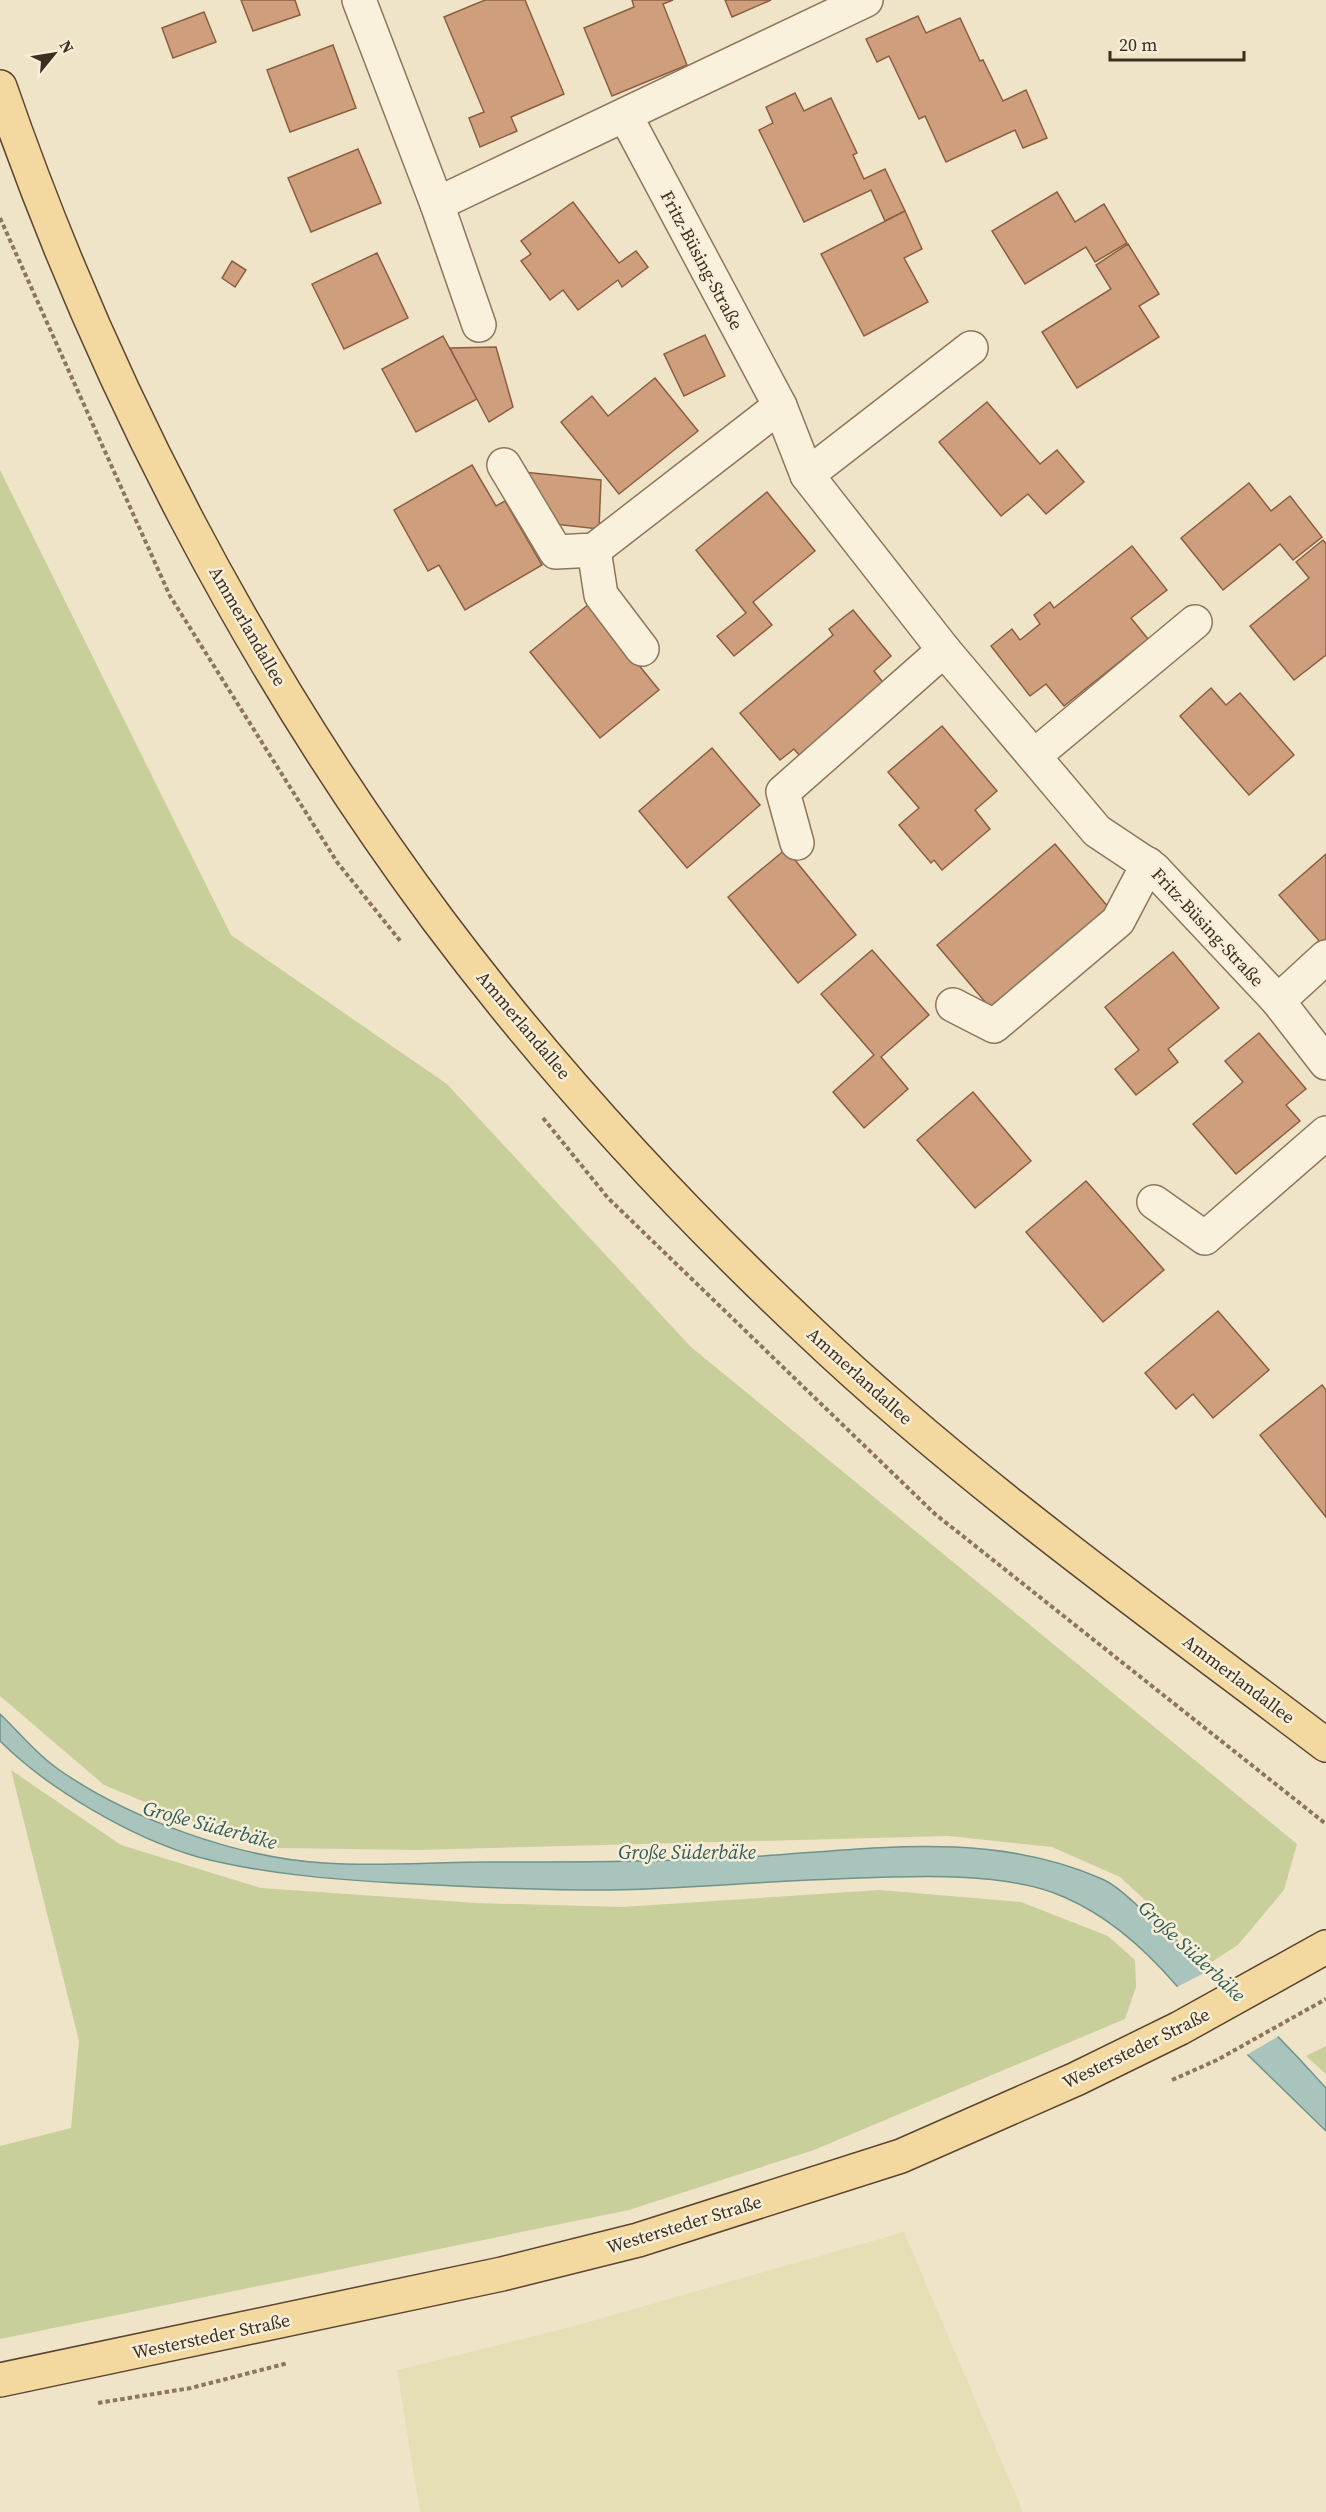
<svg xmlns="http://www.w3.org/2000/svg" width="1326" height="2512" viewBox="0 0 1326 2512" font-family="'Source Serif 4',serif">
  <rect width="100%" height="100%" fill="#f0e4c8"/>
  <polygon fill="#e6deb5" points="904,2232 1023,2512 420,2512 397,2370 582,2324"/>
  <g fill="#c9cf9b">
    <polygon points="0,470 231,935 447,1084 691,1347 1297,1844 1284,1890 1238,1945 1212,1962 1120,1877 1052,1847 948,1836 417,1850 278,1848 188,1820 104,1785 0,1696"/>
    <polygon points="11,1770 121,1845 261,1888 477,1903 622,1907 880,1890 1021,1902 1108,1936 1135,1960 1136,1987 1125,2019 814,2150 629,2210 0,2339 0,2146 71,2128 79,2041"/>
    <polygon points="1326,2046 1326,2074 1306,2056"/>
  </g>
  <path fill="#a9c4bc" stroke="#6f938a" stroke-width="1.5" d="M0,1714C19,1732 37,1755 58,1769C129,1819 238,1858 324,1863C377,1867 432,1862 485,1862C577,1862 671,1862 763,1856C877,1848 994,1831 1102,1879C1120,1887 1138,1907 1153,1920C1215,1972 1272,2028 1326,2088V2131L1176,1985C1145,1949 1108,1916 1064,1897C997,1867 883,1878 809,1880C743,1883 676,1889 609,1890C539,1890 467,1887 396,1883C330,1879 263,1874 198,1857C132,1838 48,1789 0,1741Z"/>
  <polygon fill="#f0e4c8" points="1214,1968 1282,2034 1245,2056 1175,1988"/>
  <g fill="#cf9f7d" stroke="#8d5f41" stroke-width="1.5">
    <polygon points="241,0 295,0 300,15 253,31"/>
    <polygon points="485,0 525,0 564,94 511,117 517,131 480,147 469,118 484,112 444,17"/>
    <polygon points="632,0 673,0 663,4 687,65 612,96 584,28 634,7"/>
    <polygon points="725,0 771,0 732,17"/>
    <polygon points="204,12 216,42 173,58 162,28"/>
    <polygon points="918,16 926,33 960,18 980,61 983,60 1003,101 1026,90 1047,138 1023,148 1015,130 946,162 925,116 919,119 889,56 877,62 866,39"/>
    <polygon points="333,45 356,108 290,132 267,70"/>
    <polygon points="795,93 804,111 831,98 857,153 853,155 864,179 885,169 905,211 885,221 871,190 804,222 759,130 773,123 766,107"/>
    <polygon points="358,149 381,203 311,232 288,178"/>
    <polygon points="1057,192 1075,222 1104,204 1127,243 1095,262 1086,247 1025,284 992,231"/>
    <polygon points="573,202 619,263 636,251 648,267 622,287 618,280 578,310 563,290 550,300 521,261 531,254 521,241"/>
    <polygon points="905,211 922,249 904,258 928,302 864,336 821,254"/>
    <polygon points="1128,244 1159,294 1139,306 1159,337 1077,388 1042,332 1111,289 1096,265"/>
    <polygon points="377,253 408,318 344,349 312,284"/>
    <polygon points="232,261 246,270 235,287 222,278"/>
    <polygon points="705,335 725,376 684,396 664,354"/>
    <polygon points="443,336 477,399 416,432 382,369"/>
    <polygon points="496,347 513,407 489,422 450,348"/>
    <polygon points="655,378 698,431 619,494 561,422 592,396 608,416"/>
    <polygon points="987,402 1040,464 1057,450 1084,482 1046,514 1028,494 1001,516 939,442"/>
    <polygon points="472,465 496,506 505,501 542,565 465,610 439,565 428,571 394,510"/>
    <polygon points="523,472 601,480 599,529 554,524"/>
    <polygon points="1249,483 1271,511 1290,496 1322,537 1293,560 1280,544 1223,590 1181,538"/>
    <polygon points="767,492 815,551 753,602 772,625 734,656 717,636 746,613 696,550"/>
    <polygon points="1323,540 1326,544 1326,655 1294,680 1250,626 1309,578 1296,562"/>
    <polygon points="1132,546 1167,590 1131,618 1148,639 1064,706 1046,684 1030,696 991,646 1012,629 1020,640 1040,624 1034,615 1050,602 1054,608"/>
    <polygon points="589,604 659,690 600,738 530,652"/>
    <polygon points="853,610 891,656 874,671 885,685 800,756 794,749 780,760 740,713 833,635 829,629"/>
    <polygon points="1211,688 1226,705 1240,693 1294,755 1249,795 1180,716"/>
    <polygon points="942,726 997,791 975,810 990,829 942,870 934,860 931,863 899,825 919,808 888,772"/>
    <polygon points="712,748 760,805 687,868 639,811"/>
    <polygon points="1055,844 1109,908 991,1009 937,945"/>
    <polygon points="786,849 856,935 798,983 728,897"/>
    <polygon points="1326,854 1326,939 1321,943 1279,895"/>
    <polygon points="872,950 929,1015 881,1057 908,1089 864,1128 833,1092 874,1055 821,994"/>
    <polygon points="1173,952 1219,1008 1168,1049 1178,1062 1136,1095 1115,1069 1139,1050 1105,1007"/>
    <polygon points="1259,1033 1306,1089 1286,1105 1300,1121 1236,1174 1193,1124 1243,1082 1225,1061"/>
    <polygon points="973,1092 1031,1161 975,1208 917,1140"/>
    <polygon points="1086,1181 1164,1270 1103,1322 1026,1232"/>
    <polygon points="1218,1311 1269,1370 1213,1418 1193,1394 1176,1409 1145,1373"/>
    <polygon points="1322,1385 1326,1390 1326,1517 1260,1435"/>
  </g>
  <g fill="none" stroke-linecap="round" stroke-linejoin="round">
    <defs>
      <g id="minor">
        <polyline points="359,0 437,204 866,0"/>
        <polyline points="625,115 780,406 807,475 944,650 1097,831 1154,869 1278,1001 1326,1063"/>
        <polyline points="437,204 479,325"/>
        <polyline points="504,465 556,552 594,550 780,406"/>
        <polyline points="807,475 971,348"/>
        <polyline points="594,550 601,595 642,649"/>
        <polyline points="1034,756 1195,622"/>
        <polyline points="797,843 783,792 944,650"/>
        <polyline points="1278,1001 1326,957"/>
        <polyline points="953,1005 994,1026 1118,921 1148,864"/>
        <polyline points="1154,1202 1205,1238 1326,1133"/>
      </g>
      <g id="major">
        <path d="M0,87C102,383 251,668 438,920C548,1067 675,1205 809,1331C967,1481 1152,1613 1326,1745"/>
        <polyline points="0,2380 502,2274 638,2240 901,2156 1076,2079 1180,2028 1326,1947"/>
      </g>
    </defs>
    <use href="#minor" stroke="#8d765c" stroke-width="36"/>
    <use href="#major" stroke="#5b4430" stroke-width="36"/>
    <g stroke="#8d765c" stroke-width="4" stroke-dasharray="4.5 3" stroke-linecap="butt">
      <polyline points="0,218 170,596 337,862 401,942"/>
      <polyline points="543,1118 608,1198 935,1514 1326,1824"/>
      <polyline points="1172,2080 1217,2060 1326,1999"/>
      <polyline points="98,2403 191,2388 288,2363"/>
    </g>
    <use href="#minor" stroke="#faf1dc" stroke-width="33"/>
    <use href="#major" stroke="#f3d9a0" stroke-width="33"/>
  </g>
  <g text-anchor="middle" dominant-baseline="central" stroke-width="5" stroke-linejoin="round" paint-order="stroke">
    <g font-size="18" fill="#3d2e20" stroke="#f7eed8">
      <text transform="translate(702 260) rotate(62)">Fritz-Büsing-Straße</text>
      <text transform="translate(248 626) rotate(60)">Ammerlandallee</text>
      <text transform="translate(1208 927) rotate(47)">Fritz-Büsing-Straße</text>
      <text transform="translate(524 1025) rotate(50)">Ammerlandallee</text>
      <text transform="translate(860 1376) rotate(42)">Ammerlandallee</text>
      <text transform="translate(1239 1679) rotate(37)">Ammerlandallee</text>
      <text transform="translate(1136 2048) rotate(-26)">Westersteder Straße</text>
      <text transform="translate(684 2224) rotate(-17)">Westersteder Straße</text>
      <text transform="translate(211 2336) rotate(-12)">Westersteder Straße</text>
    </g>
    <g font-size="20" font-style="italic" fill="#2f5d5a" stroke="#f7eed8">
      <text transform="translate(210 1825) rotate(15)">Große Süderbäke</text>
      <text x="687" y="1852">Große Süderbäke</text>
      <text transform="translate(1192 1951) rotate(43)">Große Süderbäke</text>
    </g>
  </g>
  <g transform="translate(54 54) rotate(60)" stroke="#f7eed8" stroke-width="4.5" paint-order="stroke">
  <path d="M0-4.5L10 22L0 15L-10 22Z" fill="#3d2e20"/>
  <text y="-9" font-size="16" font-weight="bold" text-anchor="middle" fill="#3d2e20">N</text>
  </g>
  <path d="M1110 51v9h134v-9" fill="none" stroke="#3d2e20" stroke-width="3"/>
  <text x="1119" y="51" font-size="18" fill="#3d2e20" stroke="#f7eed8" stroke-width="4.5" paint-order="stroke">20 m</text>
</svg>
